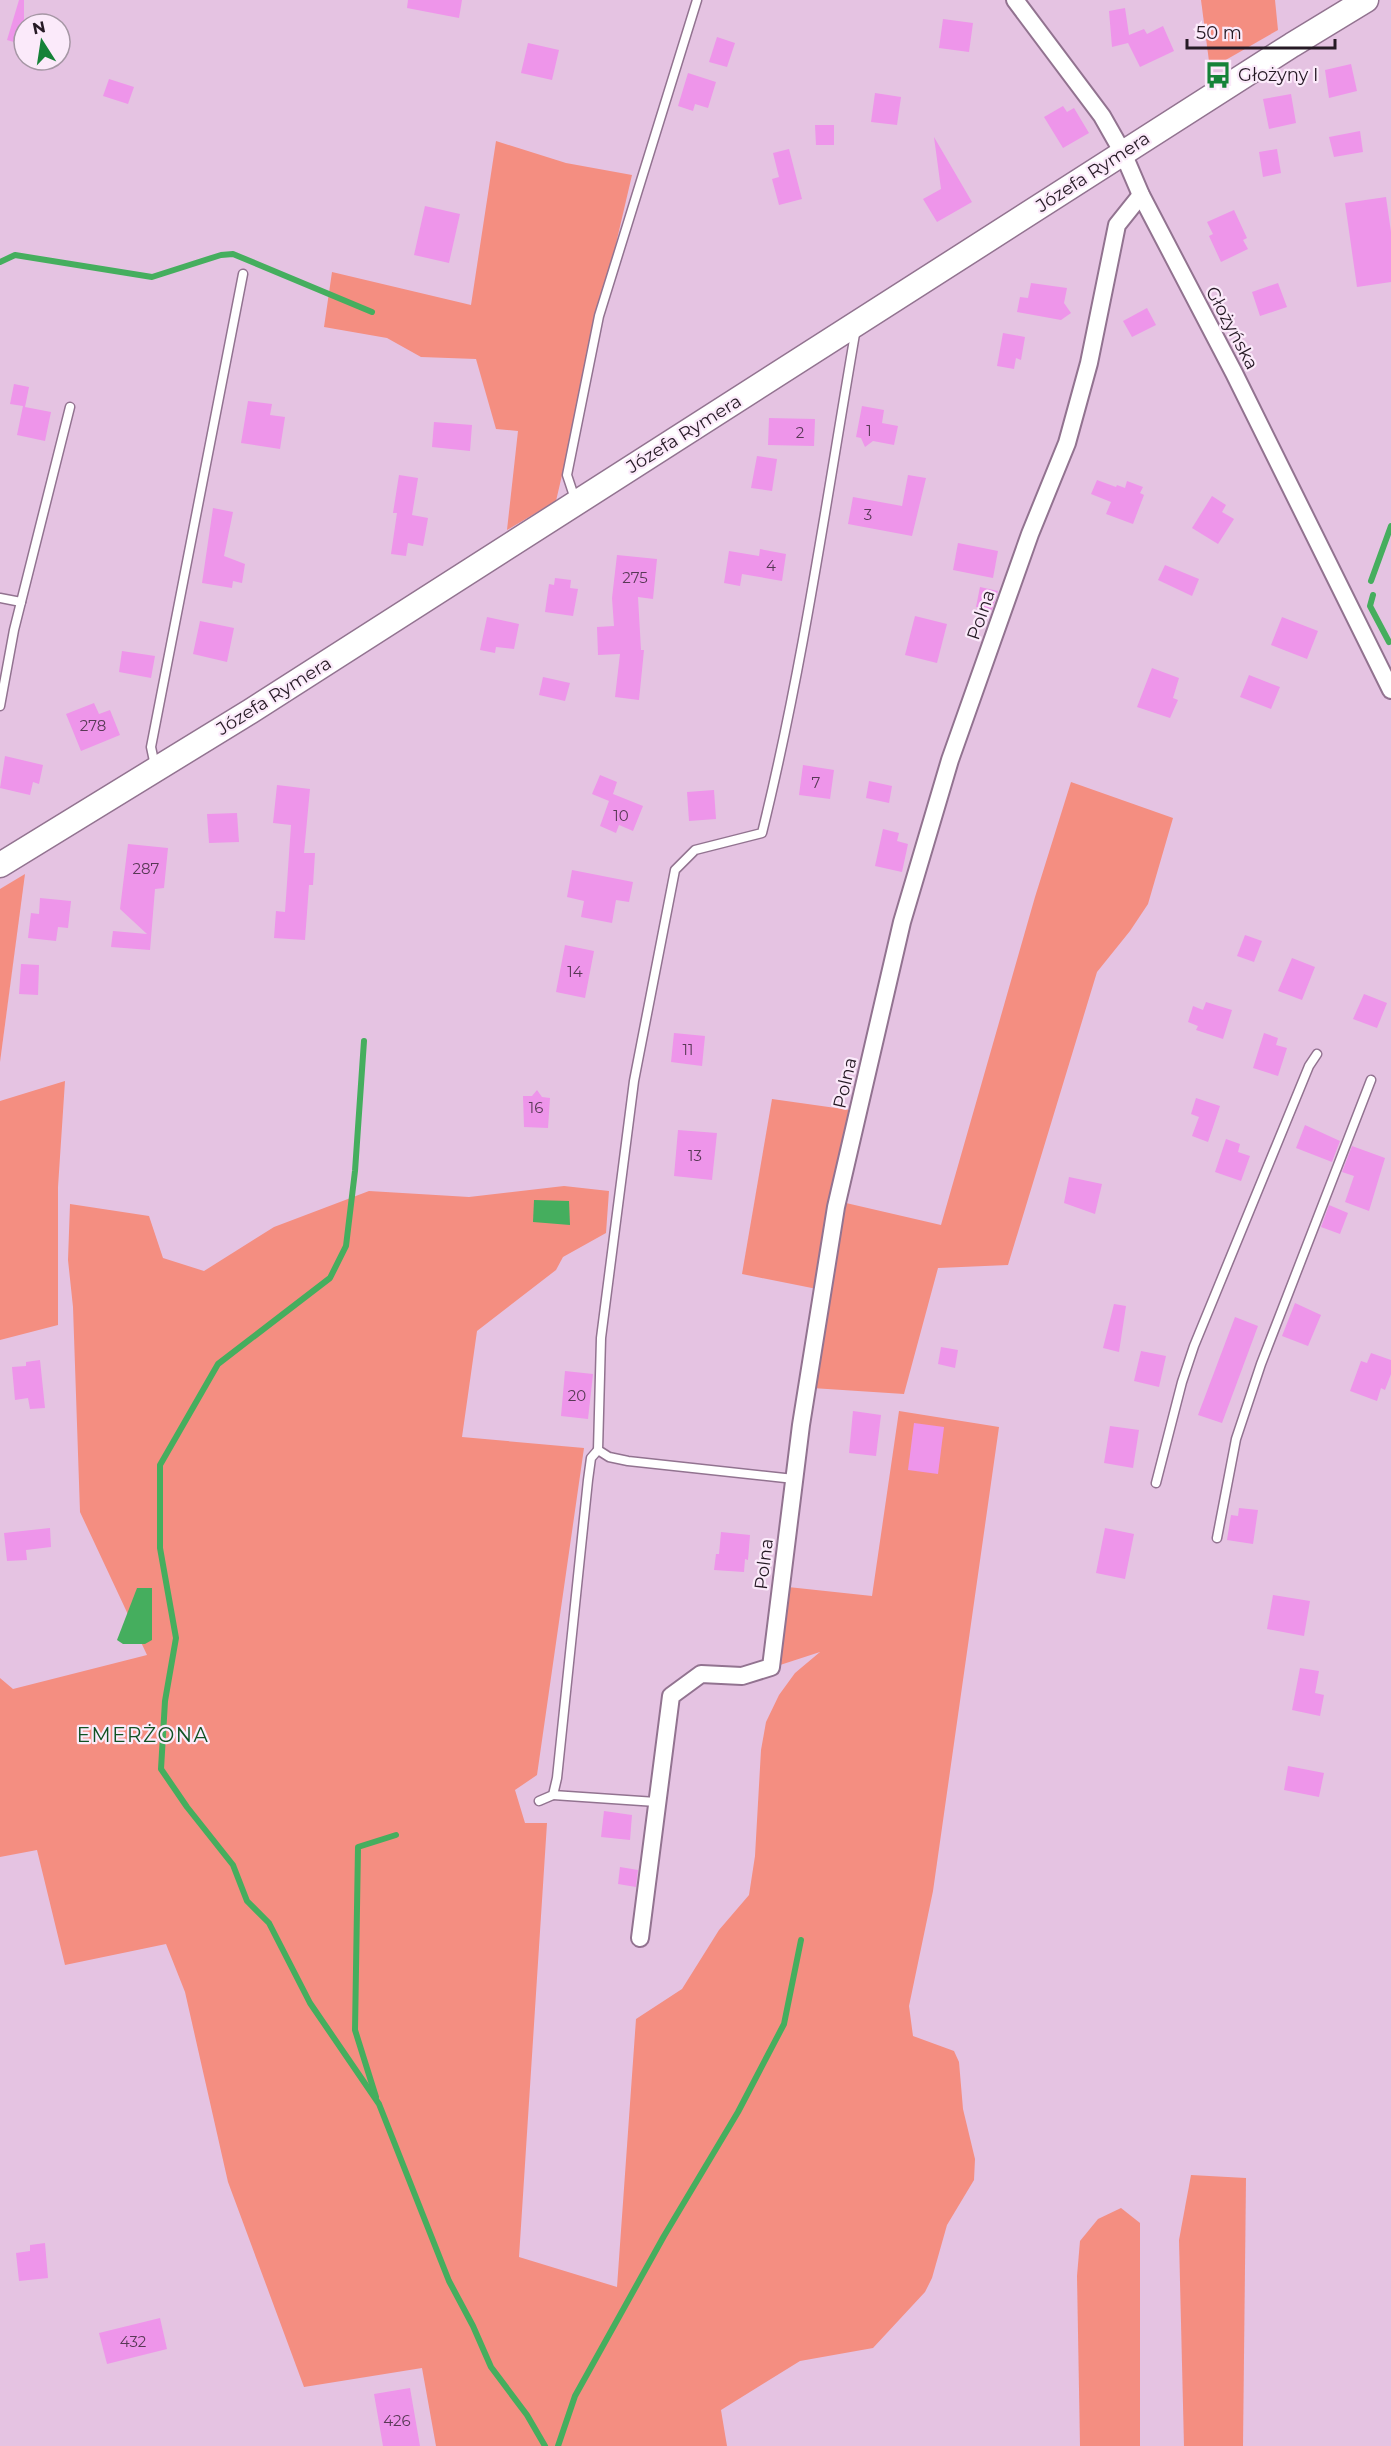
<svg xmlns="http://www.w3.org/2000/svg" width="1391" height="2446" viewBox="0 0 1391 2446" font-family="Montserrat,sans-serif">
  <rect width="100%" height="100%" fill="#e5c3e2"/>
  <g fill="#f48e81">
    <polygon points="1201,0 1275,0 1278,30 1210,69"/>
    <polygon points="496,141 566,163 632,175 556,501 507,530 518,431 496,429 476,359 421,357 387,338 324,327 332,272 471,305"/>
    <polygon points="1071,782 1173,818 1148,904 1130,931 1097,972 1008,1265 938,1268 904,1394 812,1388 846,1203 941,1225 1035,897"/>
    <polygon points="25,874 0,1062 0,889"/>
    <polygon points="65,1081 58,1187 58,1325 0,1340 0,1101"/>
    <polygon points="772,1099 850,1110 817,1289 742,1274"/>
    <polygon points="564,1186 609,1191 606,1233 563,1257 556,1270 477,1331 462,1437 584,1448 537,1775 515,1790 525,1823 547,1823 519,2257 617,2287 636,2019 682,1989 719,1930 749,1895 755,1856 761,1750 766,1722 779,1695 795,1673 820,1652 777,1666 788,1587 872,1596 899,1411 999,1427 933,1891 909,2006 913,2036 954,2051 959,2062 963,2109 975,2159 974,2180 947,2225 932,2278 925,2292 873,2348 800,2361 721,2410 727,2446 436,2446 422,2368 304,2387 228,2182 185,1992 166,1944 65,1965 37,1850 0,1857 0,1678 13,1689 147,1655 80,1512 73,1307 68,1260 70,1204 149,1216 163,1258 204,1271 274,1227 369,1191 469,1197"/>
    <polygon points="1191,2175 1246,2178 1243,2446 1184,2446 1179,2240"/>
    <polygon points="1121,2208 1140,2223 1140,2446 1080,2446 1077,2276 1080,2241 1098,2219"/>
  </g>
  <g fill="#45ae5e">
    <polygon points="534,1200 569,1201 570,1225 533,1222"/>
    <polygon points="137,1588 152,1588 152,1640 145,1644 123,1644 117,1640"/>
  </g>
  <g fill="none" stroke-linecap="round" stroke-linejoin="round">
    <g stroke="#45ae5e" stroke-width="6">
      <polyline points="0,262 15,255 152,277 221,255 233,254 372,312"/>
      <polyline points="1371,581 1391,526"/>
      <polyline points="1373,595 1370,606 1389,642"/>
      <polyline points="364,1041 355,1171 346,1246 330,1278 218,1364 160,1465 160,1548 176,1638 165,1701 161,1769 187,1807 233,1865 247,1901 269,1923 310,2003 379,2104 449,2281 473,2326 491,2367 527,2415 545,2446"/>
      <polyline points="376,2097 355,2030 358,1847 396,1835"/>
      <polyline points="558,2446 575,2396 664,2236 738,2112 784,2024 801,1940"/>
    </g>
  </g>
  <g fill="#ee95ea">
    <polygon points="19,0 24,0 24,45 7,40"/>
    <polygon points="408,0 462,0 459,18 407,8"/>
    <polygon points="1125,8 1129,35 1144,29 1147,34 1163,26 1174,51 1140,67 1128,43 1112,47 1109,11"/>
    <polygon points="943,19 973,23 969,52 939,48"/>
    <polygon points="717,37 735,43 727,67 709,62"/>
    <polygon points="528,43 559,50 552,80 521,73"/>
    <polygon points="1351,64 1357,91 1329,98 1325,70"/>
    <polygon points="688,73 716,82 708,108 695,104 693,111 678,106"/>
    <polygon points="109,79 134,87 128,104 103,96"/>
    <polygon points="875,93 901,97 897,125 871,122"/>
    <polygon points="1291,94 1296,123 1269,129 1263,99"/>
    <polygon points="1063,106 1067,112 1074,108 1089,133 1063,148 1044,117"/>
    <polygon points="815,125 834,125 834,145 816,145"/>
    <polygon points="1360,131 1363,152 1334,157 1329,137"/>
    <polygon points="934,137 972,202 937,222 923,199 941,189"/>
    <polygon points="789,149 802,199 779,205 772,179 779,177 773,153"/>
    <polygon points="1277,149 1281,173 1263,177 1259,152"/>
    <polygon points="1386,197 1391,232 1391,282 1357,287 1345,203"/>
    <polygon points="425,206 460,214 449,263 414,255"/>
    <polygon points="1234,210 1247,238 1243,240 1248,249 1221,262 1209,236 1213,234 1207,222"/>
    <polygon points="1031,283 1067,288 1064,303 1071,313 1061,320 1017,312 1020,297 1028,298"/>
    <polygon points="1278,283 1287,307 1260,316 1252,292"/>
    <polygon points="1147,308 1156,325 1132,337 1123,321"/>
    <polygon points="1003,333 1025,337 1021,360 1016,358 1014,369 997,366"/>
    <polygon points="14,384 29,387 25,407 51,412 45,441 17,435 23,406 10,404"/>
    <polygon points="248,401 272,404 270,415 285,417 280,449 241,443"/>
    <polygon points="862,406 884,410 882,423 898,426 894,445 873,441 865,447 861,438 856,437"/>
    <polygon points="769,418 815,419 814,446 768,445"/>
    <polygon points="434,422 472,425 470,451 432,447"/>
    <polygon points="757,456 777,459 772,491 751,488"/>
    <polygon points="399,475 418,478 412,515 428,518 423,546 408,543 406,556 391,554 397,513 393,513"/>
    <polygon points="908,475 926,478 912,536 848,524 853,497 902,506"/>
    <polygon points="1097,480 1116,487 1117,485 1125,488 1127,481 1143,487 1140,493 1144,495 1133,524 1106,514 1111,502 1091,494"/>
    <polygon points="1212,496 1226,505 1222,512 1234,519 1218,544 1192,528"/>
    <polygon points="213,508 233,512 224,556 245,564 242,583 233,581 232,588 202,583"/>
    <polygon points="958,543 998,551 993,578 953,570"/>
    <polygon points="760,549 786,554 782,581 742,574 740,586 724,583 729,551 759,556"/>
    <polygon points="617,555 657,559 653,599 638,597 641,650 644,650 639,700 615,697 620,654 598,655 597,627 614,626 612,598"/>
    <polygon points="1165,565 1199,579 1192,596 1158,580"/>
    <polygon points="555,578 571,580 570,588 578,589 573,616 545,612 549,584 554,585"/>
    <polygon points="980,587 998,591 992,610 976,607"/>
    <polygon points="915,616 947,624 937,663 905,655"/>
    <polygon points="487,617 519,624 514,649 496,647 495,653 480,650"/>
    <polygon points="1282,617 1318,631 1307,659 1271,645"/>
    <polygon points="200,621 234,628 227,662 193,654"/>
    <polygon points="122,651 155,656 151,678 119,672"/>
    <polygon points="1152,668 1179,678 1173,698 1178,700 1170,718 1137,707"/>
    <polygon points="1249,675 1280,687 1271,709 1240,697"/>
    <polygon points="543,677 570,683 565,701 539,695"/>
    <polygon points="94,703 99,714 110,710 120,735 81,751 66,714"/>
    <polygon points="5,756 43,765 39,784 33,782 30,795 0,788"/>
    <polygon points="803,765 834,770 830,799 799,795"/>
    <polygon points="600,775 617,782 613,794 643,806 633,831 619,825 616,833 600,826 609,801 592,794"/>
    <polygon points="869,781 892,786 889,803 866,798"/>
    <polygon points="277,785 310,789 304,853 315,853 313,885 309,885 305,940 274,938 276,911 285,912 291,825 273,823"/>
    <polygon points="714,790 716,819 689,821 687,792"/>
    <polygon points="237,813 239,842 209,843 207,814"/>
    <polygon points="883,829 899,833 897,841 908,844 902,872 875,866"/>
    <polygon points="128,844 168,848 164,888 155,889 150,950 111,947 113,931 147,934 120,909"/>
    <polygon points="572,870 633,882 629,902 616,900 612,923 581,917 584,901 567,897"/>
    <polygon points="40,898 71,901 68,928 58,927 56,941 28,938 31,913 39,914"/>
    <polygon points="1245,935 1262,941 1254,962 1237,956"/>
    <polygon points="565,945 594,951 585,998 556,992"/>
    <polygon points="1292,958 1315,967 1302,1000 1278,991"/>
    <polygon points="21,964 39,965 38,995 19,994"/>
    <polygon points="1364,994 1387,1003 1377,1028 1353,1019"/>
    <polygon points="1206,1002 1232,1010 1223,1039 1196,1030 1198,1026 1188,1022 1193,1006 1203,1010"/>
    <polygon points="674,1033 705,1036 702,1066 671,1062"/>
    <polygon points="1264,1033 1278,1038 1276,1045 1287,1048 1278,1076 1253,1068"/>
    <polygon points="537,1090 542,1097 550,1098 548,1128 524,1127 523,1096 532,1096"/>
    <polygon points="1196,1098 1220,1106 1208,1142 1192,1136 1199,1117 1191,1114"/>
    <polygon points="1305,1125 1340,1141 1332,1162 1296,1148"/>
    <polygon points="678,1130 717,1133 712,1180 674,1176"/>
    <polygon points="1226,1139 1240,1144 1238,1152 1250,1156 1241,1181 1215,1172"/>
    <polygon points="1352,1146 1385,1158 1369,1211 1345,1202 1354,1176 1342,1172"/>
    <polygon points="1069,1177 1102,1184 1095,1214 1064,1203"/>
    <polygon points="1329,1205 1348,1213 1340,1234 1321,1227"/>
    <polygon points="1295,1303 1321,1315 1308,1346 1282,1336"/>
    <polygon points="1114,1304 1126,1306 1119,1352 1103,1348"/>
    <polygon points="1235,1317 1258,1326 1222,1423 1198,1415"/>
    <polygon points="941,1347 958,1350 955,1368 938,1364"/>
    <polygon points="1141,1351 1166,1356 1159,1387 1134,1381"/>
    <polygon points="1371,1353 1391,1360 1391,1374 1385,1390 1381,1388 1377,1401 1350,1391 1361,1361 1367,1363"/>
    <polygon points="40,1360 45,1408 30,1409 28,1398 15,1400 12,1367 26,1366 26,1362"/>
    <polygon points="565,1371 593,1374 588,1419 561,1416"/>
    <polygon points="853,1411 881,1415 876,1456 849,1453"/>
    <polygon points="914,1423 944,1427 938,1474 908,1470"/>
    <polygon points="1110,1426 1139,1430 1133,1468 1104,1463"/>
    <polygon points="1239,1508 1258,1510 1253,1544 1227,1540 1231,1515 1238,1516"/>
    <polygon points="50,1528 51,1547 26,1550 27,1560 7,1561 4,1533"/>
    <polygon points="1105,1528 1134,1534 1125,1579 1096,1573"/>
    <polygon points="721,1532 750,1535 748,1560 745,1559 744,1572 714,1570 716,1554 719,1554"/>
    <polygon points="1273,1595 1310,1601 1304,1636 1267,1629"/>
    <polygon points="1300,1668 1319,1671 1315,1693 1324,1695 1320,1716 1292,1710"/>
    <polygon points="1288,1766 1324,1773 1319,1797 1284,1790"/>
    <polygon points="604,1811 632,1815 630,1840 601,1837"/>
    <polygon points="620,1867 638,1870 636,1887 618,1884"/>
    <polygon points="45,2243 48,2278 19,2281 16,2253 30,2251 30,2245"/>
    <polygon points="160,2318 167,2349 107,2364 99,2333"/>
    <polygon points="410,2388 420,2446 383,2446 374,2394"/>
  </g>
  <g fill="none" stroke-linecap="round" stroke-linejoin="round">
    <defs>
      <g id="lane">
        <polyline points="576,502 567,475 599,316 697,0"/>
        <polyline points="0,598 21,602"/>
        <polyline points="0,706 14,630 70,407"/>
        <polyline points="155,766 151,747 243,274"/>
        <path d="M794,1479L628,1461L609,1457L598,1450L601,1338L634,1081L675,870L695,850L762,833C803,667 827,496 856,328"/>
        <polyline points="1156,1483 1182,1382 1194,1346 1309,1066 1317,1054"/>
        <polyline points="1217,1538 1236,1439 1261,1364 1371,1080"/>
        <polyline points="553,1795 656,1802"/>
        <polyline points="539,1801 553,1795 557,1778 588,1480 591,1458 598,1450"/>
      </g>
      <g id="street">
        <polyline points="1015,0 1102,116 1123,153 1141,195 1234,373 1391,690"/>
        <polyline points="640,1938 671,1696 701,1674 742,1676 771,1667 801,1425 836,1207 902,922 950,760 1030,534 1067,443 1089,363 1117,225 1141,195"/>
      </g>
      <polyline id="secondary" points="0,865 251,711 1292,45 1366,0"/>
    </defs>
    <use href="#lane" stroke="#927390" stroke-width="11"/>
    <use href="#street" stroke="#927390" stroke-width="20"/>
    <use href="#secondary" stroke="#927390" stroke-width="27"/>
    <use href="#lane" stroke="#fff" stroke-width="8"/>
    <use href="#street" stroke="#fff" stroke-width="16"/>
    <use href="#secondary" stroke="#fff" stroke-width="24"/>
  </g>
  <defs>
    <symbol id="bus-bare" viewBox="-9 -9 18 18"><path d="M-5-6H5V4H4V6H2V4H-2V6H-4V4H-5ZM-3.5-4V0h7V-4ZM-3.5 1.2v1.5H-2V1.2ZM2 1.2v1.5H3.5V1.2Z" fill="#158238" stroke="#fbeafa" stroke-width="2.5" paint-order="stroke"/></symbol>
  </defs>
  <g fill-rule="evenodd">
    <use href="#bus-bare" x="1199" y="56" width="38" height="38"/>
  </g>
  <g text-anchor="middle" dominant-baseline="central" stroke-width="4.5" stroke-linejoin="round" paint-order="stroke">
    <g font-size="15" fill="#583956">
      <text x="869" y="430">1</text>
      <text x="800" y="432">2</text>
      <text x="868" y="514">3</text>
      <text x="771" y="565">4</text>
      <text x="635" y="577">275</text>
      <text x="93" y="725">278</text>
      <text x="816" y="782">7</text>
      <text x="621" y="815">10</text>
      <text x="146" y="868">287</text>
      <text x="575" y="971">14</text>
      <text x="688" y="1049">11</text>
      <text x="536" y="1107">16</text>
      <text x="695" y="1155">13</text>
      <text x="577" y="1395">20</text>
      <text x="133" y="2341">432</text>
      <text x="397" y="2420">426</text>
    </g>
    <g font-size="18" fill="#261a25" stroke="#fbeafa" text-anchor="start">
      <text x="1238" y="75">Głożyny I</text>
    </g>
    <g font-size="18" fill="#261a25" stroke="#fbeafa">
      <text transform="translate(1093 172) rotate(-33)">Józefa Rymera</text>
      <text transform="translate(1232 328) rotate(62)">Głożyńska</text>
      <text transform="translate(684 434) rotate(-32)">Józefa Rymera</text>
      <text transform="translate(981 615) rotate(-71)">Polna</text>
      <text transform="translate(274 696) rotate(-32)">Józefa Rymera</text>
      <text transform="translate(845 1083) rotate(-77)">Polna</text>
      <text transform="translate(764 1564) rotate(-83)">Polna</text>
    </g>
    <g font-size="20" letter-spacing="1.5" fill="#105223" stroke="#fbeafa">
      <text x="143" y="1735">EMERŻONA</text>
    </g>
  </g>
  <g transform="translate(42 42) rotate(348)"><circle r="28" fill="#fbeafa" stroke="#a697a5" stroke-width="1.5"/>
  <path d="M0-4.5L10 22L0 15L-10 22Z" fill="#158238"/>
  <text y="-9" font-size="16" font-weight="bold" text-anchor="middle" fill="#261a25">N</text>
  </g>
  <path d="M1187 39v9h148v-9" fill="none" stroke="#261a25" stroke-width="3"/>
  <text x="1196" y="39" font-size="18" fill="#261a25" stroke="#fbeafa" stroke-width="4.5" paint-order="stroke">50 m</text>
</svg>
